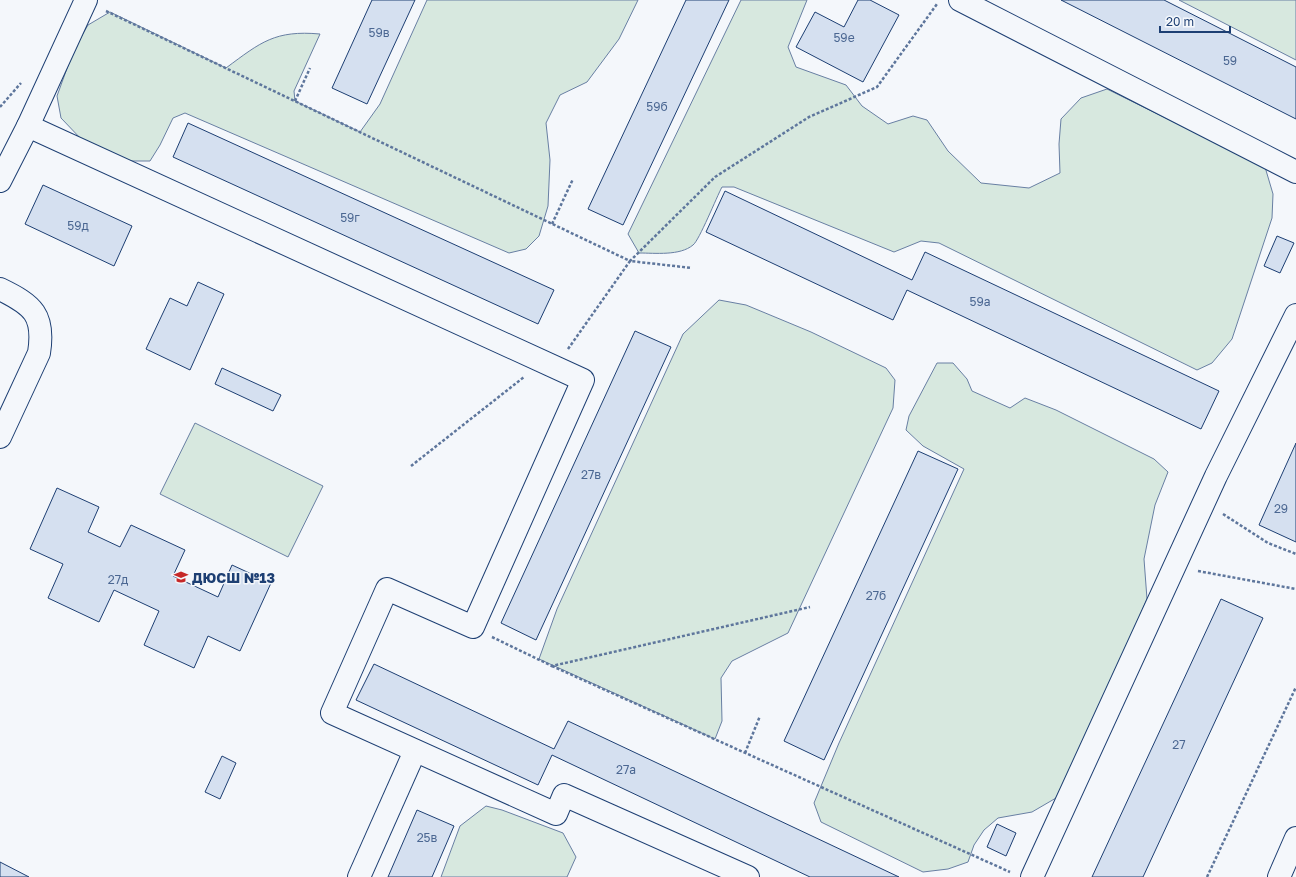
<svg xmlns="http://www.w3.org/2000/svg" width="1296" height="877" viewBox="0 0 1296 877" font-family="'Golos Text',sans-serif">
  <rect width="100%" height="100%" fill="#f4f7fb"/>
  <g fill="#d7e8df" stroke="#687fa3">
    <path d="M427,0H638L619,39L587,82L560,95L546,123L550,160L548,206L539,236L526,249L509,253L185,113L173,118L160,145L150,161H131L83,141L61,118L57,96L74,49L88,25L110,12L226,68C261,42 275,30 320,34L294,91L295,101L360,132L380,104Z"/>
    <path d="M741,0H807L788,47L796,67L846,85L862,106L888,124L913,116L927,120L948,151L981,183L1029,188L1060,173L1059,144L1061,119L1081,98L1107,89L1265,167L1273,194L1272,218L1232,339L1212,363L1197,370L939,243L921,241L894,252L734,187H722C717,196 699,241 693,245C680,256 655,253 639,253L628,234Z"/>
    <polygon points="1179,0 1296,0 1296,60"/>
    <polygon points="719,300 746,305 811,332 886,368 895,380 893,408 788,633 732,661 721,678 722,721 715,739 539,659 557,609 683,334"/>
    <polygon points="937,363 953,363 967,379 972,391 1010,408 1025,398 1056,410 1154,459 1168,472 1155,505 1144,559 1147,599 1099,712 1056,798 1032,812 998,818 984,830 974,845 968,862 948,869 923,872 821,822 814,803 839,743 964,469 923,446 906,430 909,416"/>
    <polygon points="195,423 323,486 288,557 160,494"/>
    <polygon points="486,806 502,810 563,833 576,857 567,877 441,877 460,826"/>
  </g>
  <g fill="#d5e0f0" stroke="#1d3f73">
    <polygon points="372,0 415,0 367,104 332,88"/>
    <polygon points="686,0 729,0 623,225 588,209"/>
    <polygon points="858,0 870,0 899,15 863,82 796,47 815,12 844,27"/>
    <polygon points="1061,0 1164,0 1296,67 1296,119"/>
    <polygon points="188,123 554,290 538,324 173,157"/>
    <polygon points="43,185 132,226 114,266 25,224"/>
    <polygon points="725,191 912,280 925,252 1219,391 1201,429 907,290 893,320 706,232"/>
    <polygon points="1277,236 1294,243 1280,273 1264,266"/>
    <polygon points="198,282 224,294 190,370 146,349 170,298 187,306"/>
    <polygon points="635,331 671,347 536,640 501,623"/>
    <polygon points="222,368 281,395 273,411 215,384"/>
    <polygon points="1296,443 1296,542 1259,525"/>
    <polygon points="918,451 958,469 824,760 784,741"/>
    <polygon points="57,488 99,507 88,532 120,547 131,525 185,550 173,576 218,597 232,565 271,583 240,651 208,636 194,668 144,645 159,611 114,590 99,622 48,598 63,564 30,549"/>
    <polygon points="1221,599 1263,618 1143,877 1092,877"/>
    <polygon points="374,664 554,749 568,721 899,877 810,877 552,755 538,785 356,700"/>
    <polygon points="222,756 236,763 220,799 205,792"/>
    <polygon points="417,810 454,826 432,877 388,877"/>
    <polygon points="997,824 1016,833 1006,856 987,847"/>
    <polygon points="0,862 29,877 0,877"/>
  </g>
  <g fill="none" stroke-linecap="round" stroke-linejoin="round">
    <defs>
      <g id="minor">
        <polyline points="960,0 1296,172"/>
        <polyline points="28,126 583,380 473,627 387,589 332,713 556,814 564,795 748,877"/>
        <polyline points="0,181 28,126 86,0"/>
        <path d="M0,289C33,305 45,315 39,353L0,437"/>
        <polyline points="359,877 415,751"/>
        <polyline points="1032,877 1216,476 1296,315"/>
        <polyline points="1279,877 1296,838"/>
      </g>
    </defs>
    <use href="#minor" stroke="#1d3f73" stroke-width="24"/>
    <g stroke="#5e769c" stroke-width="2.5" stroke-dasharray="3 2" stroke-linecap="butt">
      <polyline points="106,11 630,261 715,177 809,117 877,87 937,4"/>
      <polyline points="295,101 310,68"/>
      <polyline points="0,107 21,83"/>
      <polyline points="552,224 573,179"/>
      <polyline points="568,349 630,261 692,268"/>
      <polyline points="411,466 524,377"/>
      <polyline points="1223,514 1268,543 1296,554"/>
      <polyline points="1198,571 1296,589"/>
      <polyline points="492,637 552,666 810,607"/>
      <polyline points="552,666 1010,872"/>
      <polyline points="745,753 760,716"/>
      <polyline points="1207,877 1296,687"/>
    </g>
    <use href="#minor" stroke="#f4f7fb" stroke-width="22"/>
  </g>
  <defs>
    <symbol id="school-bare" viewBox="-9 -9 18 18"><path d="M0-5L7-2L0 1L-7-2ZM-4 1L0 2.5L4 1V4Q0 6-4 4Z" fill="#c62828" stroke="#f4f7fb" stroke-width="2.5" paint-order="stroke"/></symbol>
  </defs>
  <g fill-rule="evenodd">
    <use href="#school-bare" x="171" y="567" width="20" height="20"/>
  </g>
  <g text-anchor="middle" dominant-baseline="central" stroke-width="3" stroke-linejoin="round" paint-order="stroke">
    <g font-size="12" fill="#4b6792">
      <text x="379" y="32">59в</text>
      <text x="844" y="37">59е</text>
      <text x="1230" y="60">59</text>
      <text x="657" y="106">59б</text>
      <text x="350" y="217">59г</text>
      <text x="78" y="225">59д</text>
      <text x="980" y="301">59а</text>
      <text x="591" y="474">27в</text>
      <text x="1281" y="508">29</text>
      <text x="118" y="579">27д</text>
      <text x="876" y="595">27б</text>
      <text x="1179" y="744">27</text>
      <text x="626" y="769">27а</text>
      <text x="427" y="837">25в</text>
    </g>
    <g font-size="14" font-weight="bold" fill="#1d3f73" stroke="#f4f7fb" text-anchor="start">
      <text x="192" y="577">ДЮСШ №13</text>
    </g>
  </g>
  <path d="M1160 26v6h70v-6" fill="none" stroke="#1d3f73" stroke-width="2"/>
  <text x="1166" y="26" font-size="12" fill="#1d3f73" stroke="#f4f7fb" stroke-width="3" paint-order="stroke">20 m</text>
</svg>
